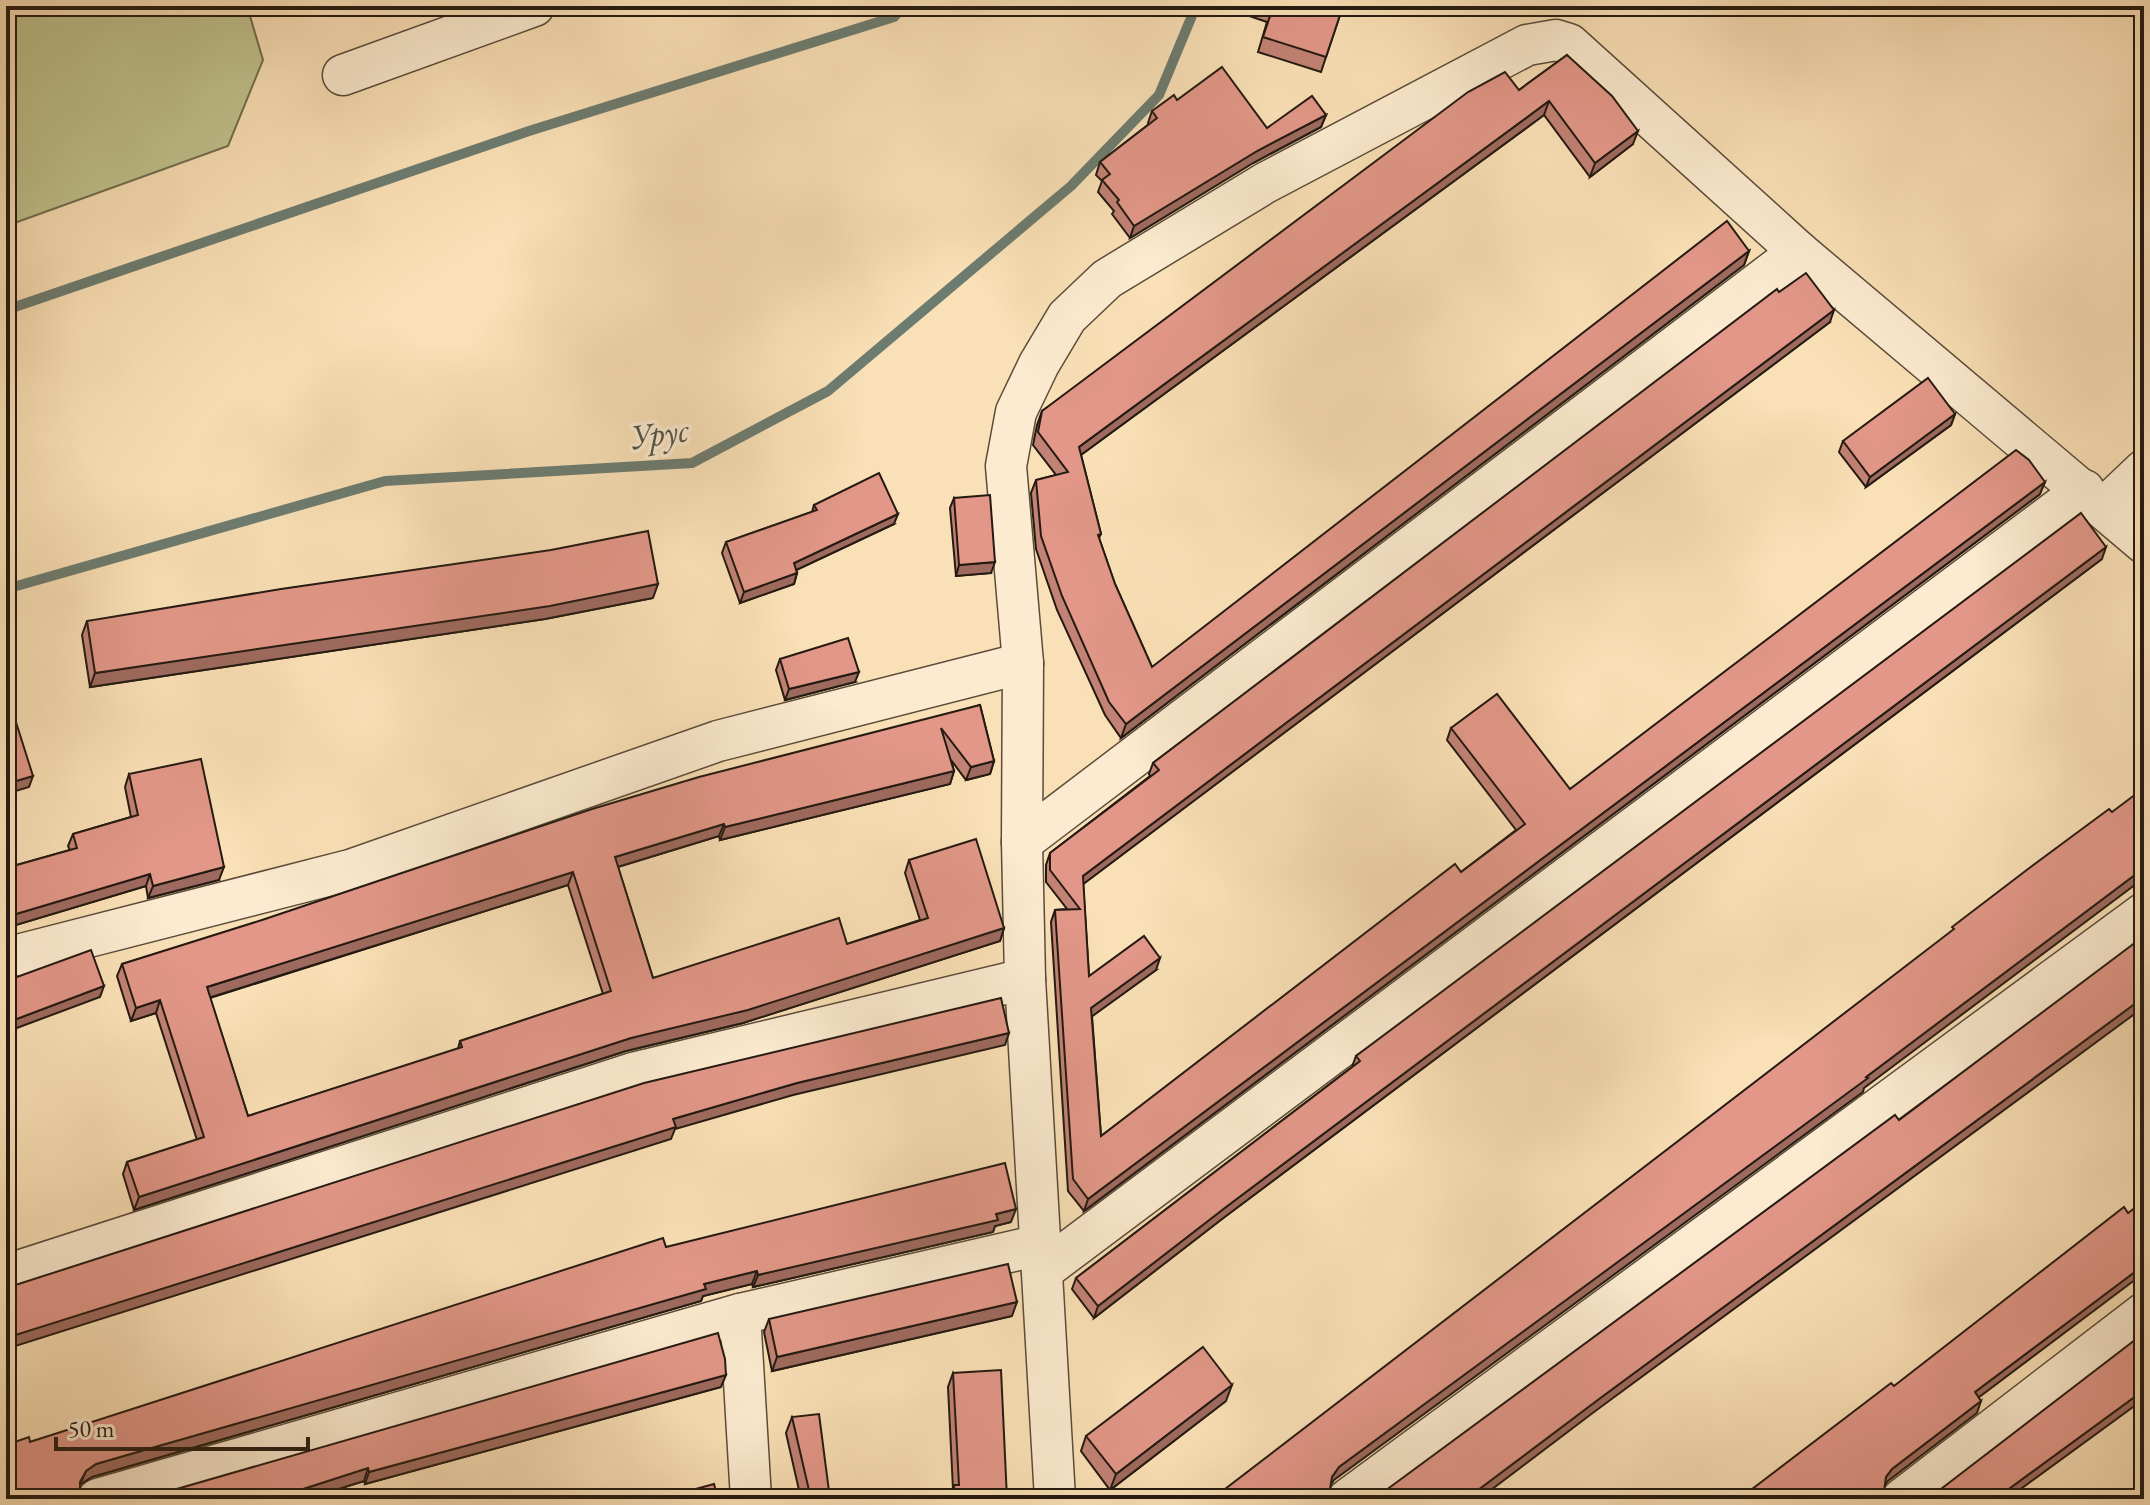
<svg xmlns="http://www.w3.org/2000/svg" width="2150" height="1505" viewBox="0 0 2150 1505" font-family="'EB Garamond',serif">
  <rect width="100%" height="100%" fill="#fae0b6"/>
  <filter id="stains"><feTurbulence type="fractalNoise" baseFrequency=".0025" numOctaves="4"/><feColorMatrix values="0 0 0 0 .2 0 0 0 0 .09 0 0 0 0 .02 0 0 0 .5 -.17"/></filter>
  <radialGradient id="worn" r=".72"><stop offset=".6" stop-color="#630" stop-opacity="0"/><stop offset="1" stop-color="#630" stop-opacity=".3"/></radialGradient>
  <polygon fill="#c0c28d" stroke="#726e4f" stroke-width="2" points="6,6 247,6 263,60 228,146 6,226"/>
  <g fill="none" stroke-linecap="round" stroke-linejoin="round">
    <g stroke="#6d7c70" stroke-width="10">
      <polyline points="6,310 529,131 894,17 903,6"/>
      <polyline points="6,589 385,481 692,463 828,391 1071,186 1159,95 1196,6"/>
    </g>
    <defs>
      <g id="minor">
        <polyline points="343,75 534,6"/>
        <polyline points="2104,508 2144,470"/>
        <polyline points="1022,842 1799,252"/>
        <polyline points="6,958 350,870 718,741 1023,663"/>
        <polyline points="1042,1271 2084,490"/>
        <polyline points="6,1275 633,1073 1025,979"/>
        <polyline points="740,1314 751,1499"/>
        <polyline points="98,1499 740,1314 1040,1245"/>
        <polyline points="1055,1499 1025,979 1022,842 1023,663 1006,466 1016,412 1039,364 1067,317 1107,279 1265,183 1527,45 1556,40 1569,44 1799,252 2144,543"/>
        <polyline points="1348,1499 2144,913"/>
        <polyline points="1902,1499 2144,1313"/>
      </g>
    </defs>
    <use href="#minor" stroke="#5a4c3a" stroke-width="43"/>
    <use href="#minor" stroke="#fcebd0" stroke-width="40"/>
  </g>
  <g fill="#c28275" stroke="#241a11" stroke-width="2" fill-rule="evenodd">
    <polygon points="1246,6 1343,6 1321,72 1258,52 1267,22 1243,14"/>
    <polygon points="1567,55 1633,144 1590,177 1544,115 1081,455 1101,534 1099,538 1115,584 1152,667 1749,251 1744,265 1121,738 1105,715 1057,610 1036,549 1031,493 1036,480 1056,475 1033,445 1037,425 1042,411 1519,90"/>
    <polygon points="1177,100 1267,128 1326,115 1321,127 1253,163 1130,238 1112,214 1114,211 1098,192 1102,181 1096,175 1100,162 1149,124 1148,123 1152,111"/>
    <polygon points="1779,292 1830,322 1083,884 1089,976 1156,970 1092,1016 1101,1136 1461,872 1516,830 1447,740 1451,728 1570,789 2040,494 1084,1211 1068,1191 1051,922 1055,910 1067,909 1046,882 1046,865 1050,853 1150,776 1149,774 1153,763"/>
    <polygon points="1955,414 1951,425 1866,487 1839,452 1843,441"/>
    <polygon points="954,498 991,573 956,576 950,508"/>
    <polygon points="814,505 894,524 796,570 797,573 794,584 740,603 722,553 726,542 812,512"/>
    <polygon points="2102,559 1222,1219 1094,1318 1072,1289 1076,1278 1352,1067 1356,1056"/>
    <polygon points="653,598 545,619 90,687 82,635 87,621"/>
    <polygon points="780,659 855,682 785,700 776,670"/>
    <path d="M980,705L994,761L990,774L966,780L951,760L954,771L950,784L720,840L719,836L618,867L653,978L847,944L920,920L905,873L909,860L1004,928L1000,941L743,1023L626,1051L134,1210L123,1174L127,1162L197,1140L156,1013L131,1021L117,976L122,964ZM568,885L603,994L460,1041L458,1049L248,1116L210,998Z"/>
    <polygon points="129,774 219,880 148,898 146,886 6,928 6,868 70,850 68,846 73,834 131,817 125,787"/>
    <polygon points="1011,1222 995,1226 993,1232 753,1287 752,1284 703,1296 701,1301 92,1477 81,1484 30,1442 666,1247"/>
    <polygon points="1012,1316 772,1371 764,1332 769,1319"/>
    <polygon points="953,1373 1007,1499 949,1499 953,1489 948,1387"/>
    <polygon points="721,1387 365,1484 364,1481 307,1499 142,1499"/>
    <polygon points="1226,1401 1110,1490 1081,1451 1086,1436"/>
    <polygon points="792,1417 830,1499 801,1499 786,1433"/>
  </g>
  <g fill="#9e6a5f" stroke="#241a11" stroke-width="2">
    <polygon points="1549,101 1544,115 1074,460 1079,447"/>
    <polygon points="1326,115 1321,127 1253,163 1130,238 1134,226 1257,151"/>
    <polygon points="1638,131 1633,144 1590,177 1595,163"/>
    <polygon points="1749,251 1744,265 1121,738 1126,724"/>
    <polygon points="1834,310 1830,322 1078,888 1083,876"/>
    <polygon points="1955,414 1951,425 1866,487 1870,477"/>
    <polygon points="2045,482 2040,494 1084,1211 1088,1199"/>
    <polygon points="898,514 894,524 790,573 794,563"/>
    <polygon points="2106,547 2102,559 1222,1219 1094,1318 1098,1306 1226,1207"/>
    <polygon points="995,562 991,573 956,576 959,565"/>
    <polygon points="797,573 794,584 740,603 744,592"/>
    <polygon points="658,584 653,598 545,619 90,687 95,673"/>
    <polygon points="859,672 855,682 785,700 789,689"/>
    <polygon points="994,761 990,774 966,780 971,767"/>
    <polygon points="954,771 950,784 720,840 725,827"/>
    <polygon points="33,776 29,787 6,794 6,784"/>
    <polygon points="724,824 719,836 611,869 615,857"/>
    <polygon points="224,867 219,880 148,898 153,886"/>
    <polygon points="2144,868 2144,878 1864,1088 1863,1092 1334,1480 1327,1491 1332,1477 1339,1467 1866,1077"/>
    <polygon points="573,872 568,885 202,1000 207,987"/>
    <polygon points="150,874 146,886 6,928 6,917"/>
    <polygon points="1004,928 1000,941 743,1023 626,1051 134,1210 139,1197 631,1038"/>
    <polygon points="1160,958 1156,970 1087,1020 1091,1008"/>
    <polygon points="104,986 100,997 6,1032 6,1023"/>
    <polygon points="2144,997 2144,1007 1594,1412 1479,1499 1466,1499 1599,1399"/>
    <polygon points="160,1000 156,1013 131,1021 136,1008"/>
    <polygon points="1009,1033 1005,1045 793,1095 675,1129 671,1139 6,1349 6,1338 673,1119 797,1083"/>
    <polygon points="1016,1209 1011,1222 995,1226 993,1232 753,1287 758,1275"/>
    <polygon points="2144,1265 2144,1273 1970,1404 1975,1392"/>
    <polygon points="757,1271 752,1284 703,1296 701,1301 92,1477 81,1484 76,1494 86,1471 96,1464 704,1284"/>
    <polygon points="1017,1302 1012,1316 772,1371 777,1357"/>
    <polygon points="726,1375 721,1387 365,1484 369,1472"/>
    <polygon points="1232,1385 1226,1401 1110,1490 1116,1474"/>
    <polygon points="2144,1390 2144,1399 2007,1499 1995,1499"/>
    <polygon points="1981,1401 1977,1413 1888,1481 1881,1490 1886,1477 1892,1469"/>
    <polygon points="368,1468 364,1481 307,1499 272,1499"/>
  </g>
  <g fill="#e29788" stroke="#241a11" stroke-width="2" fill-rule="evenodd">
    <polygon points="1270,6 1343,6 1326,57 1263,37 1273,7"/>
    <polygon points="1567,55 1612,96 1638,131 1595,163 1549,101 1079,447 1101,534 1098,535 1115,584 1152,667 1727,221 1749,251 1126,724 1109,702 1062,596 1041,536 1036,480 1068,472 1038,432 1042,411 1468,92 1505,72 1519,90"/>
    <polygon points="1222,67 1267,128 1312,96 1326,115 1257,151 1134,226 1117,202 1119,200 1102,180 1110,174 1100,162 1157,118 1152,111 1174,95 1177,100"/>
    <polygon points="1806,273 1834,310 1083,876 1089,976 1144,936 1160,958 1091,1008 1101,1136 1455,864 1461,872 1525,824 1451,728 1497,694 1570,789 2016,450 2029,460 2045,482 1088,1199 1073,1179 1055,910 1080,909 1050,870 1050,853 1159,770 1153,763 1777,289 1779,292"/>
    <polygon points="1928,378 1955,414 1870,477 1843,441"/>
    <polygon points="879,473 898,514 794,563 797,573 744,592 726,542 817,510 814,505"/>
    <polygon points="990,495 995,562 959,565 954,498"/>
    <polygon points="2081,513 2106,547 1226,1207 1098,1306 1076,1278 1360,1061 1356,1056"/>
    <polygon points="648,531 658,584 550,606 95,673 87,621 281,589 551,550"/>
    <polygon points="848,638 859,672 789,689 780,659"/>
    <path d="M980,705L994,761L971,767L941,728L954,771L725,827L724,824L615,857L653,978L839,918L847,944L928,918L909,860L976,839L1004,928L748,1010L631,1038L139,1197L127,1162L204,1137L160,1000L136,1008L122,964L262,920L592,809L699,777ZM573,872L611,991L460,1041L462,1047L248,1116L207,987Z"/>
    <polygon points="15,719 33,776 6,784 6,722"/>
    <polygon points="201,759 224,867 153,886 150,874 6,917 6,868 77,848 73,834 138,815 129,774"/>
    <polygon points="2144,788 2144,868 1866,1077 1868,1078 1339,1467 1332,1477 1330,1489 1334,1499 1212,1499 1954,929 1952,927 2028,869 2109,809 2112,812"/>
    <polygon points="2144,936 2144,997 1599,1399 1466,1499 1374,1499 1895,1115 1899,1120"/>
    <polygon points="91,950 104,986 6,1023 6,973 14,970 17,977"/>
    <polygon points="1001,998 1009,1033 797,1083 673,1119 676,1127 6,1338 6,1288 644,1083"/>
    <polygon points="1005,1163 1016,1209 996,1214 998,1220 758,1275 757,1271 704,1284 706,1289 96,1464 86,1471 80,1482 80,1492 85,1499 6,1499 6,1445 29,1437 30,1442 663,1238 666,1247"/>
    <polygon points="2144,1201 2144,1265 1975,1392 1981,1401 1892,1469 1886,1477 1884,1491 1887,1499 1739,1499 1891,1383 1894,1386 2124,1207 2128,1213"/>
    <polygon points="1008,1264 1017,1302 777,1357 769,1319"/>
    <polygon points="718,1333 725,1359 726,1375 369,1472 368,1468 272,1499 142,1499"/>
    <polygon points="2144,1333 2144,1390 1995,1499 1928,1499"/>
    <polygon points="1203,1347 1232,1385 1116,1474 1086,1436"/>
    <polygon points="1001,1370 1007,1499 955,1499 954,1485 959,1485 953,1373"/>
    <polygon points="819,1414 830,1499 811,1499 792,1417"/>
    <polygon points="714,1484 718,1499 659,1499"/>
  </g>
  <g text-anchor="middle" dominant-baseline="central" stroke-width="7" stroke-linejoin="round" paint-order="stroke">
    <g font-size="34" font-style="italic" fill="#4f5348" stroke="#fcebd0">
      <text transform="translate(659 433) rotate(-8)">Урус</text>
    </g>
  </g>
  <rect width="2150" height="1505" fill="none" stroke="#fae0b6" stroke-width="32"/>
  <rect x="8" y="8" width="2134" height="1489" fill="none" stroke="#241a11" stroke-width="4"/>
  <rect x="16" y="16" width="2118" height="1473" fill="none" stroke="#241a11" stroke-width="2"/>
  <path d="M56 1437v12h252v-12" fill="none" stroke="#241a11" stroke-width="4"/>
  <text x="68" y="1437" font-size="24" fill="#241a11" stroke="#fcebd0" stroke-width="6" paint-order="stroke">50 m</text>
  <rect width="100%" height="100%" filter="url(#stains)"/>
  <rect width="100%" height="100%" fill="url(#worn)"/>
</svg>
